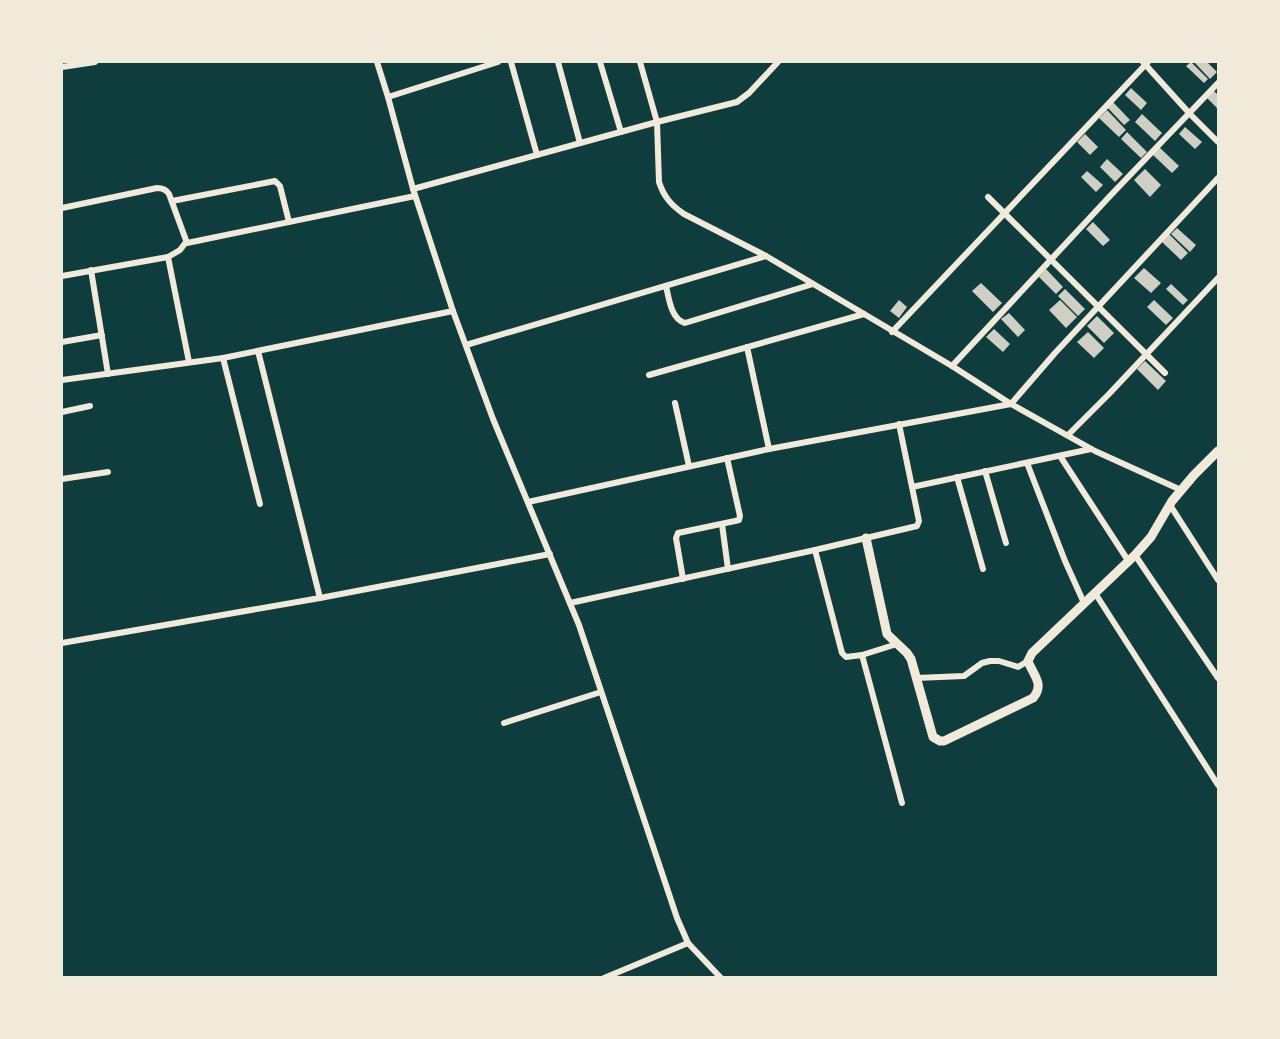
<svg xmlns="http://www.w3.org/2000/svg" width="1280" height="1039" viewBox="0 0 1280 1039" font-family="Manrope,sans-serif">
  <rect width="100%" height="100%" fill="#0f3d3e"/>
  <g fill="#cfcfc3">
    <polygon points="1191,62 1208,79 1204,83 1186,66"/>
    <polygon points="1194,62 1207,62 1217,72 1210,79"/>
    <polygon points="1131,88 1147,103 1141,110 1125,95"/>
    <polygon points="1214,91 1218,95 1218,109 1207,98"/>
    <polygon points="1112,101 1130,120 1124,125 1106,106"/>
    <polygon points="1107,110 1126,130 1119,137 1099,118"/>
    <polygon points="1142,114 1162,133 1155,141 1135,122"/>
    <polygon points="1185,127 1202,142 1195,149 1179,134"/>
    <polygon points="1127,132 1147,152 1141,158 1121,139"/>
    <polygon points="1085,134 1098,147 1090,155 1077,142"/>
    <polygon points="1159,147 1179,166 1172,173 1152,154"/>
    <polygon points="1107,159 1123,174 1115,182 1100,167"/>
    <polygon points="1145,169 1161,185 1150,197 1134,180"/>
    <polygon points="1087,171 1103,185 1096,192 1081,177"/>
    <polygon points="1093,222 1110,240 1103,246 1086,229"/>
    <polygon points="1177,228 1196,245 1190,252 1171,234"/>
    <polygon points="1169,234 1188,253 1181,260 1162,242"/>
    <polygon points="1144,268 1161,283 1151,293 1134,278"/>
    <polygon points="1046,269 1063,287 1056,294 1039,277"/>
    <polygon points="981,283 1002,303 993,312 972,291"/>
    <polygon points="1171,284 1188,300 1183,305 1166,289"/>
    <polygon points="1065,289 1085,309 1078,316 1058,296"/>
    <polygon points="899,300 907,307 899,318 890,311"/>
    <polygon points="1060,300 1077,317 1066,328 1049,310"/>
    <polygon points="1154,300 1173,318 1166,325 1147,307"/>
    <polygon points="1009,313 1025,330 1018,337 1001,319"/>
    <polygon points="1097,316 1114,333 1104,343 1087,326"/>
    <polygon points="994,329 1010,344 1003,352 986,337"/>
    <polygon points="1088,332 1104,348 1094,358 1077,342"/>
    <polygon points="1145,361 1166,381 1158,390 1137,369"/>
  </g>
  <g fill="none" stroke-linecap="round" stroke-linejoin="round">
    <g stroke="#f1e9da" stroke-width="6">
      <polyline points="377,62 388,97 413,189 453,311 493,419 579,625 677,918 688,943 721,978"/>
      <polyline points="511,62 537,155"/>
      <polyline points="558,62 580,143"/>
      <polyline points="600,62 621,132"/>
      <path d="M640,62L657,122L659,182C664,197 671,205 684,214L766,256L952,366L1011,404L1095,451L1181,490"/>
      <polyline points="1143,62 1190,114 1218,142"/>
      <polyline points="62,67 95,62"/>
      <polyline points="388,97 498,62"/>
      <polyline points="413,189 657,122 737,102 749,93 778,62"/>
      <polyline points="988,197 1165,373"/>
      <polyline points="172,201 275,181 280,186 289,222"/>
      <path d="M62,208L157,188C162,188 166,189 169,194L187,243L415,196"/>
      <polyline points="168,257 189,362"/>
      <polyline points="91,270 108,374"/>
      <polyline points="62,276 168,257 180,250 186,242"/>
      <path d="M666,286C669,299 671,319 685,323L813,284"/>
      <polyline points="892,332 1148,62"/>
      <polyline points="62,342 102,335"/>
      <polyline points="466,345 766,256"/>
      <polyline points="747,347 769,449"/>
      <polyline points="258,351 320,598"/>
      <polyline points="223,358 260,504"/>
      <polyline points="952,366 1110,196 1218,83"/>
      <polyline points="649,375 864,314"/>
      <polyline points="62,380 223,358 453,311"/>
      <polyline points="675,403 689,466"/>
      <polyline points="62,412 90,406"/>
      <polyline points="1068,435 1109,394 1218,278"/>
      <polyline points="1060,456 1129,562"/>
      <polyline points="1027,463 1065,561 1084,603"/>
      <polyline points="985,471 1006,543"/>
      <polyline points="957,477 983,569"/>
      <polyline points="62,479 108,472"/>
      <polyline points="912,487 1091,449"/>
      <polyline points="528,502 769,449 1011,404 1055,353 1218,178"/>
      <polyline points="1170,505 1218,580"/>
      <polyline points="722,524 728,569"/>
      <polyline points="815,550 842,653 846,657 862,655"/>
      <polyline points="1135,555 1218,678"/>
      <polyline points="683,579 676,538 678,533 735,521 739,520 740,516 727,458"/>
      <polyline points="1095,593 1218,785"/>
      <polyline points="570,603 815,550 917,526 919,521 899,424"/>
      <polyline points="62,643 320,598 550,554"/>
      <polyline points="897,644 862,655 902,803"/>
      <polyline points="916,678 964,676 982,663 990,661 999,661 1018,667 1028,661"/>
      <polyline points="504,723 601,692"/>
      <polyline points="604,978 688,943"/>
    </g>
    <path stroke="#f1e9da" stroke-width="9" d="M866,538L887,634L907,653L911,659L933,737L940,741H944L1033,698C1045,684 1033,675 1028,661L1032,653L1135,555L1151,537L1172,501L1194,475L1218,451"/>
  </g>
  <rect width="1280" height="1039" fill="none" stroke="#f1e9da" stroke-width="126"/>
</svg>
